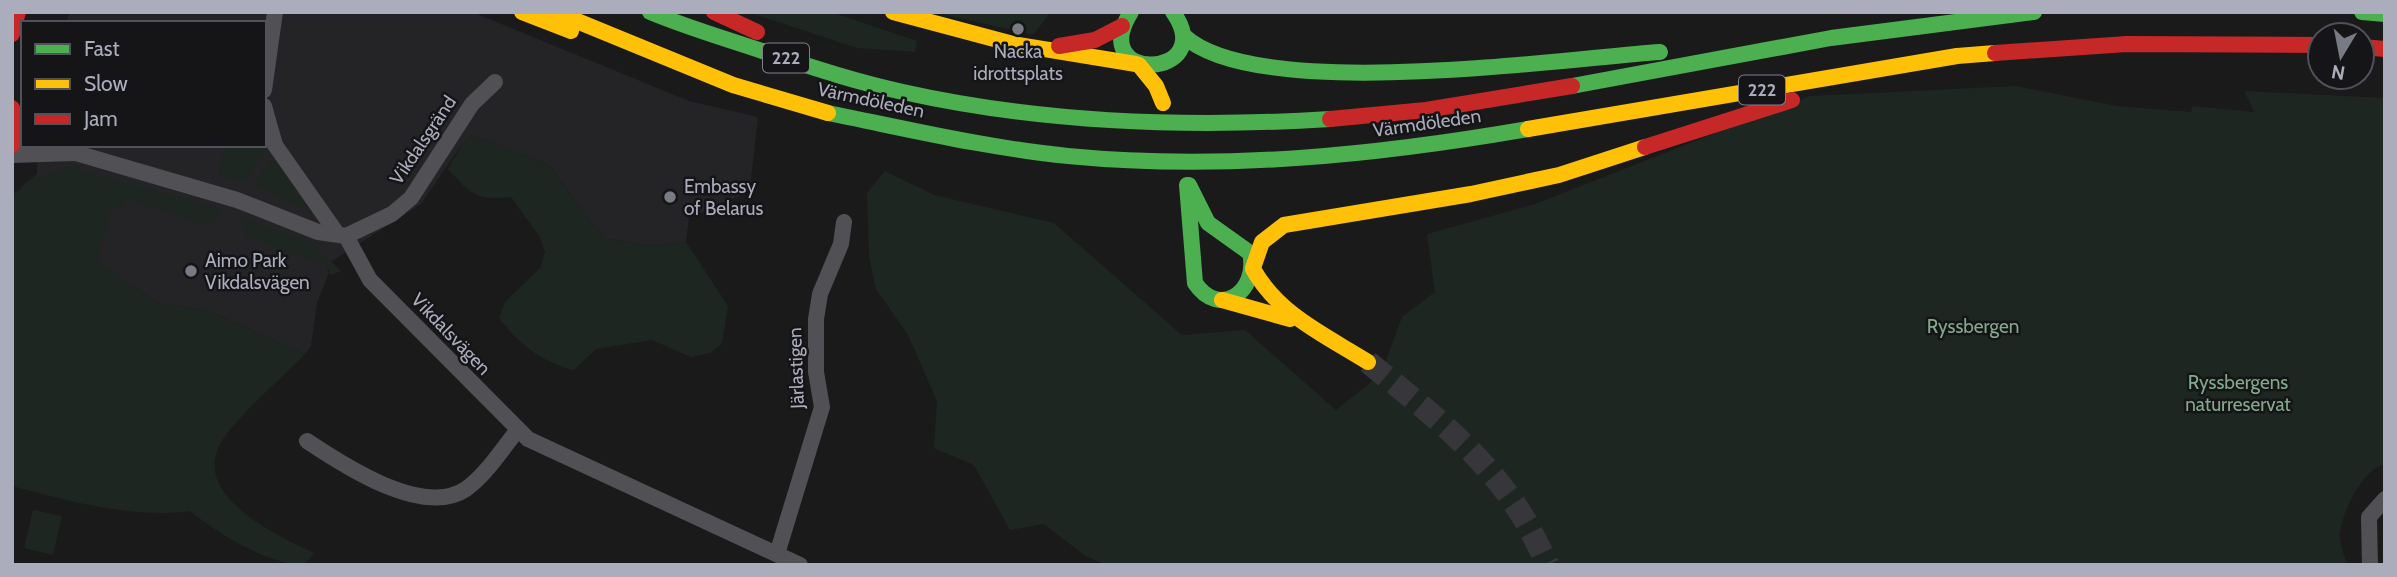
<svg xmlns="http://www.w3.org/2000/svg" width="2397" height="577" viewBox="0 0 2397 577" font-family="Cabin,sans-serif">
  <rect width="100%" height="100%" fill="#1a1a1b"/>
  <polygon fill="#242427" points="70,12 472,12 689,101 758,117 750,188 739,196 689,218 686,242 651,246 607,239 590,222 549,165 473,136 462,144 421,204 326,265 329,273 317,303 311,346 305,354 209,311 157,303 96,260 21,187 37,174 38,145 264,145 264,23 65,23"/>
  <g fill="#1e2621">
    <polygon points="748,12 831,12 917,41 915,52 857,48"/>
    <polygon points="934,12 1051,12 1033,35"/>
    <path d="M2015,86L2117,106L2191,112L2192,106L2254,112L2244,91L2385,98V464C2363,469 2343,511 2340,532C2339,542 2344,556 2348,565H1106L1084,555L1044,524L1010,530L974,465L934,448L937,401L908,335L876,289L869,257L867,193L885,171L934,195L1054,223L1182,335L1245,330L1336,410L1381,374L1402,317L1435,292L1427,234L1535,204L1810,96Z"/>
    <polygon points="264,131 268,146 244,182 218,175 225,145 264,145"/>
    <path d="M473,136L549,165L590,222L607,239L651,246L686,242L728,306L722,344L710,353L691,357L652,340L596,349L574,370C543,363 519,344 499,318L505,302L540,268L545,252L540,237L511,197C476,201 471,194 448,169L462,144Z"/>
    <polygon points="276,155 312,211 311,213 253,184"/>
    <path d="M67,167L219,208V217L207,225L127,199L120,209L112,208L97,260L157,303L209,311L305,354C284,376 233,420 220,444C192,496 277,536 314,553L304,565C268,565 217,533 190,511C133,519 68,501 12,486V195L34,178Z"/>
    <polygon points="242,218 313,244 341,271 331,275 326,265 245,236"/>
    <polygon points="33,510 62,516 53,555 24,548"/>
  </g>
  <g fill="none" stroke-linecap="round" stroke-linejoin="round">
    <path stroke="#37373b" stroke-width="23" stroke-dasharray="23 11" stroke-linecap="butt" d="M1368,362C1424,408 1485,454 1523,517C1532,532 1540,549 1548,565"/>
    <g stroke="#505055" stroke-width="16">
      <polyline points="264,90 275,12"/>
      <polyline points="264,106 275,145 336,232"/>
      <polyline points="60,145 76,153 237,200 318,232 346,236 370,280 528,439 800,565"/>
      <polyline points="12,155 74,153"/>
      <polyline points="346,236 392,214 411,198 472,104 495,82"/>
      <path d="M307,441C343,465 423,518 466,489C486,475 502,449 517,431"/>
      <polyline points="777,554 822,407 816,372 816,319 820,294 841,244 844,222"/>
      <polyline points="2370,565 2369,517 2385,499"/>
    </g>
    <g stroke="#4caf50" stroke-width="16">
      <path d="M650,12C688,28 727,39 765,52C811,67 856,82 903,92C1042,123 1188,128 1330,119"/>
      <path d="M1131,12C1085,85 1220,79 1173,12"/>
      <polyline points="2362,12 2385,14"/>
      <path d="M1184,36C1257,103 1559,59 1660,52"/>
      <polyline points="1572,86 1831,38 2034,12"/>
      <path d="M828,113C908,129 987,148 1068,156C1223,171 1377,155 1528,129"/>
      <path d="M1187,185L1195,283C1219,319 1259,292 1250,253L1208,223L1189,185"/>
    </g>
    <g stroke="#ffc107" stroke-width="16">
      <polyline points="522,12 571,31"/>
      <polyline points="555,12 733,85 828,113"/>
      <polyline points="893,12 1013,44 1136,64"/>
      <polyline points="1139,65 1156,86 1163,103"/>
      <polyline points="1528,129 1957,56 1995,53"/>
      <polyline points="1253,268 1262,242 1284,225 1471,194 1559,175 1645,147"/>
      <path d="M1253,269C1279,315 1325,335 1368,362"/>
      <polyline points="1222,300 1290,319"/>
    </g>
    <g stroke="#c62828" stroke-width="16">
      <polyline points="714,12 757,32"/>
      <polyline points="12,34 18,12"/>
      <polyline points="1059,46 1095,40 1122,26"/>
      <polyline points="2362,47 2385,49"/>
      <polyline points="1995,53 2127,44 2320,45"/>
      <polyline points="12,108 18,127 12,145"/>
      <polyline points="1330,119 1426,110 1572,86"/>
      <polyline points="1645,147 1792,100"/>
    </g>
  </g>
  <g fill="#787a84" stroke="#151417" stroke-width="2.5">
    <circle cx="1018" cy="29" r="7"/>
    <circle cx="670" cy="197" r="7"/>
    <circle cx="191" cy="271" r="7"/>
  </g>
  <g text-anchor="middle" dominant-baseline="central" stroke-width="5" stroke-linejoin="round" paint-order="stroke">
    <g fill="#151417" stroke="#7e7f8a" stroke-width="2">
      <rect x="763" y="43.5" width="46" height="29" rx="5"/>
      <rect x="1739" y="75.5" width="46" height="29" rx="5"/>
    </g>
    <g font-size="18" font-weight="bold" fill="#abadbc">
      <text x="786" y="58">222</text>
      <text x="1762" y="90">222</text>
    </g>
    <g font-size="19" fill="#abadbc" stroke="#151417" text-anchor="start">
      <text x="1018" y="51" text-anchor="middle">Nacka<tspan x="1018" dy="22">idrottsplats</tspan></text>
      <text x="684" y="186">Embassy<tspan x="684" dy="22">of Belarus</tspan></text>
      <text x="205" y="260">Aimo Park<tspan x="205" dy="22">Vikdalsvägen</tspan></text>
    </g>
    <g font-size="19" fill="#abadbc" stroke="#151417">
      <text transform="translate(871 100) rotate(12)">Värmdöleden</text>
      <text transform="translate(1427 123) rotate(-8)">Värmdöleden</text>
      <text transform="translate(423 140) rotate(-56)">Vikdalsgränd</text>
      <text transform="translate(451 334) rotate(46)">Vikdalsvägen</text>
      <text transform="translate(796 368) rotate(-92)">Järlastigen</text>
    </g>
    <g font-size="19" fill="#81a98a" stroke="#151417">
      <text x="1973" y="326">Ryssbergen</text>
      <text x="2238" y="382">Ryssbergens<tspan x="2238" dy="22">naturreservat</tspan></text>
    </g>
  </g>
  <rect width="2397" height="577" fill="none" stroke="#abadbc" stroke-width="28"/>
  <rect x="21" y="21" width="245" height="126" fill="#151417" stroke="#515159" stroke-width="2"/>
  <rect x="35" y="44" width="35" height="10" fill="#4caf50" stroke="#515159" stroke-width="2"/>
  <text x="84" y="56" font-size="21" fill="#abadbc">Fast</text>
  <rect x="35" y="79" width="35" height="10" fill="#ffc107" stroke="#515159" stroke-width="2"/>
  <text x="84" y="91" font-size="21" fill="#abadbc">Slow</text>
  <rect x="35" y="114" width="35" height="10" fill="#c62828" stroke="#515159" stroke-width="2"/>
  <text x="84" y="126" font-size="21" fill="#abadbc">Jam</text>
  <g transform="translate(2341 56) rotate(190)"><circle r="33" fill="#151417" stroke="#515159" stroke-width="2"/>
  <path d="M0-5L12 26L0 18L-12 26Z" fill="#787a84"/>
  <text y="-10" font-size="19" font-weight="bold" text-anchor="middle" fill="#abadbc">N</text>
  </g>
</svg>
